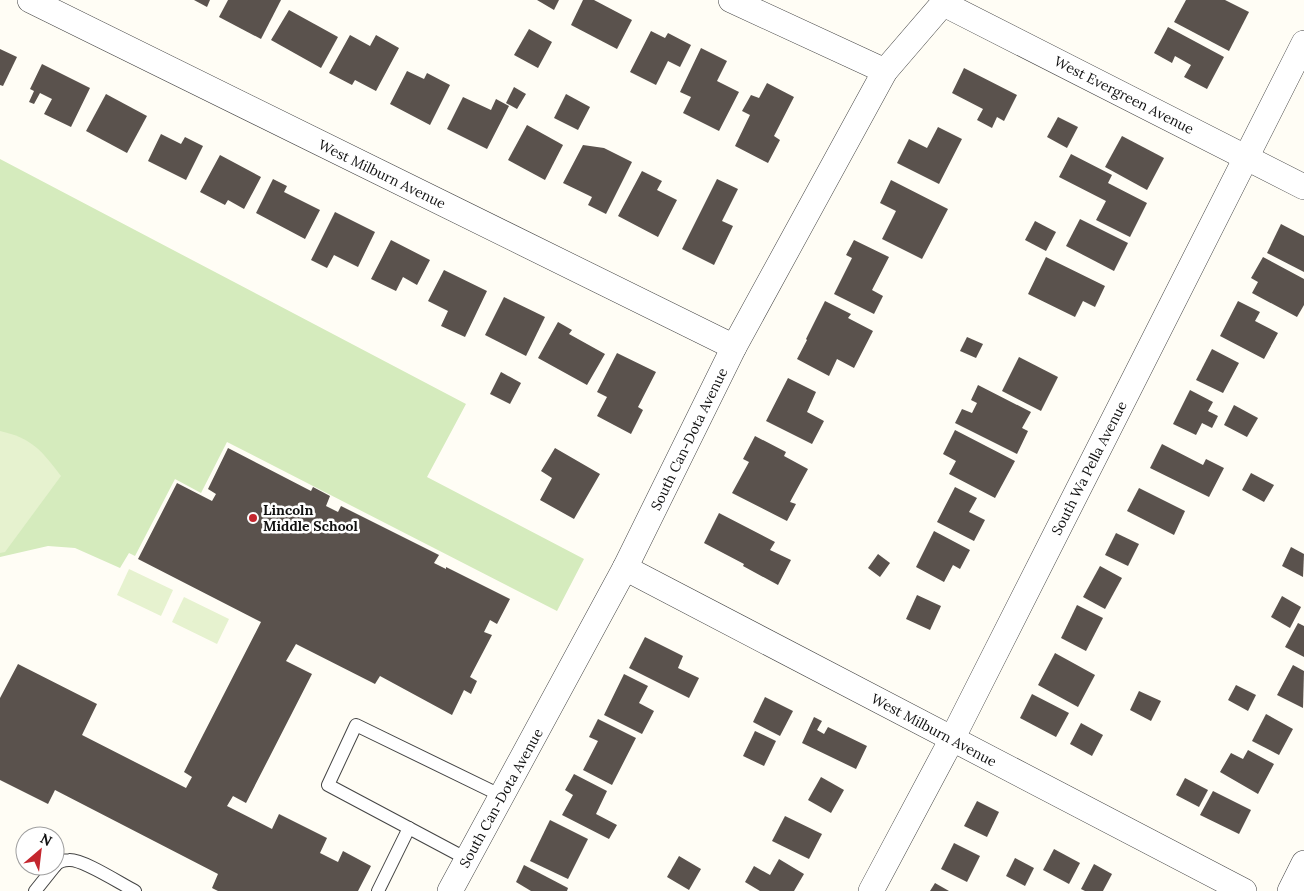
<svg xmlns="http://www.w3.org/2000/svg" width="1304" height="891" viewBox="0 0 1304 891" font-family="Lora,serif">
  <rect width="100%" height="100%" fill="#fffdf5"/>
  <polygon fill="#d5ebbd" points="0,159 466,404 427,477 584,559 557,611 227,442 201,493 175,479 135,556 129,553 120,568 75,548 48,546 0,557"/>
  <g fill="#e6f2cf">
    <path d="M0,431C32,438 42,451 61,476L5,552L0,553Z"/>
    <polygon points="129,569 173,590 161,616 117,595"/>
    <polygon points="184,597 229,619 217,644 172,622"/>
  </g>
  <g fill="#5a524d">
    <polygon points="194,0 210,0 207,7"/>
    <polygon points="228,0 281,0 261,39 219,17"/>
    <polygon points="537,0 559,0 554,10"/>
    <polygon points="583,0 594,0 632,20 617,49 571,25"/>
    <polygon points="1186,0 1225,0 1249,12 1229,51 1174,22"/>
    <polygon points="289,10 338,37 321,68 271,40"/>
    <polygon points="1168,27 1224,57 1207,89 1184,77 1191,65 1175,56 1172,63 1154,53"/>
    <polygon points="529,29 552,42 538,68 514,55"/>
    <polygon points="651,31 665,38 668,33 691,45 680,67 668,61 656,85 630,72"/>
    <polygon points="350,35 370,46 376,35 399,48 376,91 355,80 352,85 329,73"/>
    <polygon points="701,48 727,61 717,81 739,92 719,131 683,113 691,97 680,92"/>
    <polygon points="0,49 17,57 3,86 0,85"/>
    <polygon points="42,64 90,88 71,127 44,114 52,99 40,93 34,104 29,102 34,91 30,89"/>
    <polygon points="964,68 1017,95 1004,121 997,117 992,128 977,120 983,109 952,93"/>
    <polygon points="407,71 424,79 427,73 450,85 430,125 390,104"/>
    <polygon points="767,83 794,97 774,136 780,140 768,163 735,146 750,115 742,111 751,95 759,98"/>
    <polygon points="514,87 526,94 517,109 506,103"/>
    <polygon points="106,94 147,116 127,153 86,131"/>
    <polygon points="566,94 590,107 578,130 554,118"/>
    <polygon points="463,97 491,110 496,99 509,106 487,149 447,129"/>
    <polygon points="1058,117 1078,127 1067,148 1047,137"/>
    <polygon points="527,125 563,145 545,180 508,160"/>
    <polygon points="938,127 962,139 939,184 897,163 909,139 927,148"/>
    <polygon points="161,134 181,144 185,137 203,146 186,180 148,161"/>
    <polygon points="1122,136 1164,158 1147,190 1105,167"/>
    <polygon points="583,145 604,148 632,162 606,214 588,205 592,197 563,183"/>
    <polygon points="1071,154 1112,175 1108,183 1147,203 1130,237 1096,220 1106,201 1059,177"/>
    <polygon points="220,155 261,177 244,209 228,200 225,205 200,192"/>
    <polygon points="642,171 662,181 657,190 677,200 658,237 618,216"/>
    <polygon points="273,179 287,186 284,192 320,210 305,239 256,213"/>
    <polygon points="717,179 738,189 722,221 733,226 714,265 682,249"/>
    <polygon points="891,180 948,209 922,259 882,239 896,211 880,203"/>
    <polygon points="335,212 375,232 358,267 334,255 327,268 311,260"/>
    <polygon points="1080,219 1128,243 1114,271 1066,246"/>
    <polygon points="1035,221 1056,232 1046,251 1025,240"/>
    <polygon points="1281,224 1304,236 1304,272 1267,253"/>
    <polygon points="391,240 430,260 417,285 403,277 396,291 371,279"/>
    <polygon points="854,240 889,257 872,290 883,296 874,314 834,294 852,258 846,255"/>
    <polygon points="1046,257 1105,286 1095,307 1083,301 1075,317 1028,294"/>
    <polygon points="1263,257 1304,279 1304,305 1297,317 1252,293 1258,282 1251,278"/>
    <polygon points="444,270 487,291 465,337 441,326 448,311 428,301"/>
    <polygon points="504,297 545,317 526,356 485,335"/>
    <polygon points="825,301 851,314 848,318 873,331 854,368 837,359 829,376 797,359 807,340 806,339"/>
    <polygon points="1238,301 1260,312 1255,321 1278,333 1264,359 1220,336"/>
    <polygon points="558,322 572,330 569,334 605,354 587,385 538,358"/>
    <polygon points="967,337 983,344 976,358 960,351"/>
    <polygon points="1212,349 1239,363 1223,393 1196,380"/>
    <polygon points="617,353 656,372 638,407 643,410 631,434 597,416 607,397 597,392"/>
    <polygon points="1019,357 1058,377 1041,411 1002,391"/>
    <polygon points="501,372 521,383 510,404 490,394"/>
    <polygon points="788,378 816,392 807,412 824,421 812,444 766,421"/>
    <polygon points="978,385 1031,412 1022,428 1028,431 1017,454 955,423 962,409 972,413 977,403 971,400"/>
    <polygon points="1190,390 1213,402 1208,411 1218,416 1212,428 1202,423 1196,435 1173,424"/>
    <polygon points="1234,405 1258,418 1247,437 1224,425"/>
    <polygon points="955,430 1015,461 995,498 949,474 956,461 943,454"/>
    <polygon points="755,436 786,452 784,456 808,469 790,502 796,504 787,521 732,493 749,462 743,459"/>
    <polygon points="1162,444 1203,465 1206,459 1224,468 1209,497 1150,468"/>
    <polygon points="228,448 311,491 313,487 330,496 326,506 338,512 341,506 439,555 434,563 446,569 446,567 510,599 497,624 490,620 484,632 492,635 470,677 477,681 471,694 464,690 452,715 380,676 375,684 296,644 286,661 312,674 246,803 233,796 227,806 272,829 279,814 327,838 320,853 338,862 343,851 371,866 358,891 218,891 212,888 218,874 55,790 48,804 0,780 0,698 18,664 97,704 82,735 186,788 192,777 184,772 261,622 138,559 177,483 212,501 216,494 208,489"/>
    <polygon points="555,448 600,474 574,519 540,500 552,478 541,471"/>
    <polygon points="1251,473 1274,485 1264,502 1242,490"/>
    <polygon points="955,487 977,498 969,512 985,520 974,541 937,522"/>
    <polygon points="1139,488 1185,511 1174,535 1127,511"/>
    <polygon points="719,513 775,542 770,550 791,560 778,585 743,566 744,564 704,543"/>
    <polygon points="934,531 970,550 960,569 953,565 944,582 916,567"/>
    <polygon points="1116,533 1139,544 1128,566 1105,555"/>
    <polygon points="1291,547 1304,554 1303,577 1282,566"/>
    <polygon points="878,554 890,563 880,577 868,568"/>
    <polygon points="1100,566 1122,578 1105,609 1083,597"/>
    <polygon points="917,595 941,606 930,630 906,619"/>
    <polygon points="1282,596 1301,607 1290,628 1271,617"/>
    <polygon points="1077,605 1103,618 1086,651 1061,638"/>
    <polygon points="1298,623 1304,626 1304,657 1285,647"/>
    <polygon points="645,637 683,656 678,668 699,678 689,698 629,668"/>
    <polygon points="1055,653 1095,675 1078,707 1038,685"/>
    <polygon points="1293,665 1304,671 1303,708 1277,695"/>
    <polygon points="624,674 648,686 639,703 654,711 642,734 604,715"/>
    <polygon points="1236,685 1256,695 1248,711 1228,700"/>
    <polygon points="1139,691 1161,701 1151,721 1130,710"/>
    <polygon points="1032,694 1069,713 1056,737 1020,718"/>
    <polygon points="765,697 793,711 780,736 753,722"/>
    <polygon points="1266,714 1293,729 1279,755 1252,741"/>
    <polygon points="814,717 822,721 817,730 824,734 828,727 867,746 856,769 802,743"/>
    <polygon points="598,719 636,738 612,785 583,770 598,741 589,737"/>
    <polygon points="1081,723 1103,735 1092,756 1070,744"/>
    <polygon points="755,731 776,741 764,766 743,756"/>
    <polygon points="1248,750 1274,764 1258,794 1220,772 1231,753 1243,759"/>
    <polygon points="574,774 607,791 596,814 617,825 609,839 562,815 573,795 565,790"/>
    <polygon points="821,777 844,790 831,813 808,800"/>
    <polygon points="1185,778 1208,790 1199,807 1176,795"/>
    <polygon points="1213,791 1251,810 1239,834 1200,815"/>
    <polygon points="977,801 999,812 987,837 964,826"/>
    <polygon points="785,816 822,834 809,859 772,841"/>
    <polygon points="550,820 588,839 568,879 530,861"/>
    <polygon points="954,843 980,856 967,882 941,869"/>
    <polygon points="1054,849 1080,863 1069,884 1043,870"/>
    <polygon points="679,856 701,869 689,890 667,877"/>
    <polygon points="1015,858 1034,868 1025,886 1006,876"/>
    <polygon points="779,859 804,874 794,891 760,891 745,882 754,866 770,875"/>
    <polygon points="1094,864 1112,874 1103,891 1085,891 1081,889"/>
    <polygon points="524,865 568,888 567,891 531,891 516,882"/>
    <polygon points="935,883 949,891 930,891"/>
  </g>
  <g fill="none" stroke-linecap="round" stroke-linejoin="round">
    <defs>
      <g id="service">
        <polyline points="467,859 328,785 356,725 502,796"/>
        <path d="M55,866C58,862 64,860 69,860C83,859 121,884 135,891"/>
        <polyline points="35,891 55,866"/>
        <polyline points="378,891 409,828"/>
      </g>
      <g id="minor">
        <polyline points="30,0 734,347"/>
        <polyline points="731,0 885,71"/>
        <polyline points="944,4 1304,187"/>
        <polyline points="625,568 1244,891"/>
        <polyline points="450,891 625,568 734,347 885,71 946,0"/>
        <polyline points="871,891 952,739 1304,43"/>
        <polyline points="1290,891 1304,863"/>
      </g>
    </defs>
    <use href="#service" stroke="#444" stroke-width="14"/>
    <use href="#minor" stroke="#444" stroke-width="26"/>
    <use href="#service" stroke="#fff" stroke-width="12"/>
    <use href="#minor" stroke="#fff" stroke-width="25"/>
  </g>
  <circle fill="#c4262e" stroke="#fff" stroke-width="2" cx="253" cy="518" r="5"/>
  <g text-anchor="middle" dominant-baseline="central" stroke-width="5" stroke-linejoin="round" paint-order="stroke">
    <g font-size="14" fill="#111" stroke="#fff">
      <text transform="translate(1124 95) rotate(27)">West Evergreen Avenue</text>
      <text transform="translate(382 174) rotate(26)">West Milburn Avenue</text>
      <text transform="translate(689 439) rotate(-64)">South Can-Dota Avenue</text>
      <text transform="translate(1089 468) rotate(-63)">South Wa Pella Avenue</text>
      <text transform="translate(934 730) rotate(28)">West Milburn Avenue</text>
      <text transform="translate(501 798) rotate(-61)">South Can-Dota Avenue</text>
    </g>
    <g font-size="14" font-weight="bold" fill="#111" stroke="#fff" text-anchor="start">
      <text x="263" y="510">Lincoln<tspan x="263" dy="16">Middle School</tspan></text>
    </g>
  </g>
  <g transform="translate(40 851) rotate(28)"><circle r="24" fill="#ffffff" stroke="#a0a0a0"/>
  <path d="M0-4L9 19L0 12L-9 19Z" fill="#c4262e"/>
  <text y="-8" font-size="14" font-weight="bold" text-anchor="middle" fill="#111111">N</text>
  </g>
</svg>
